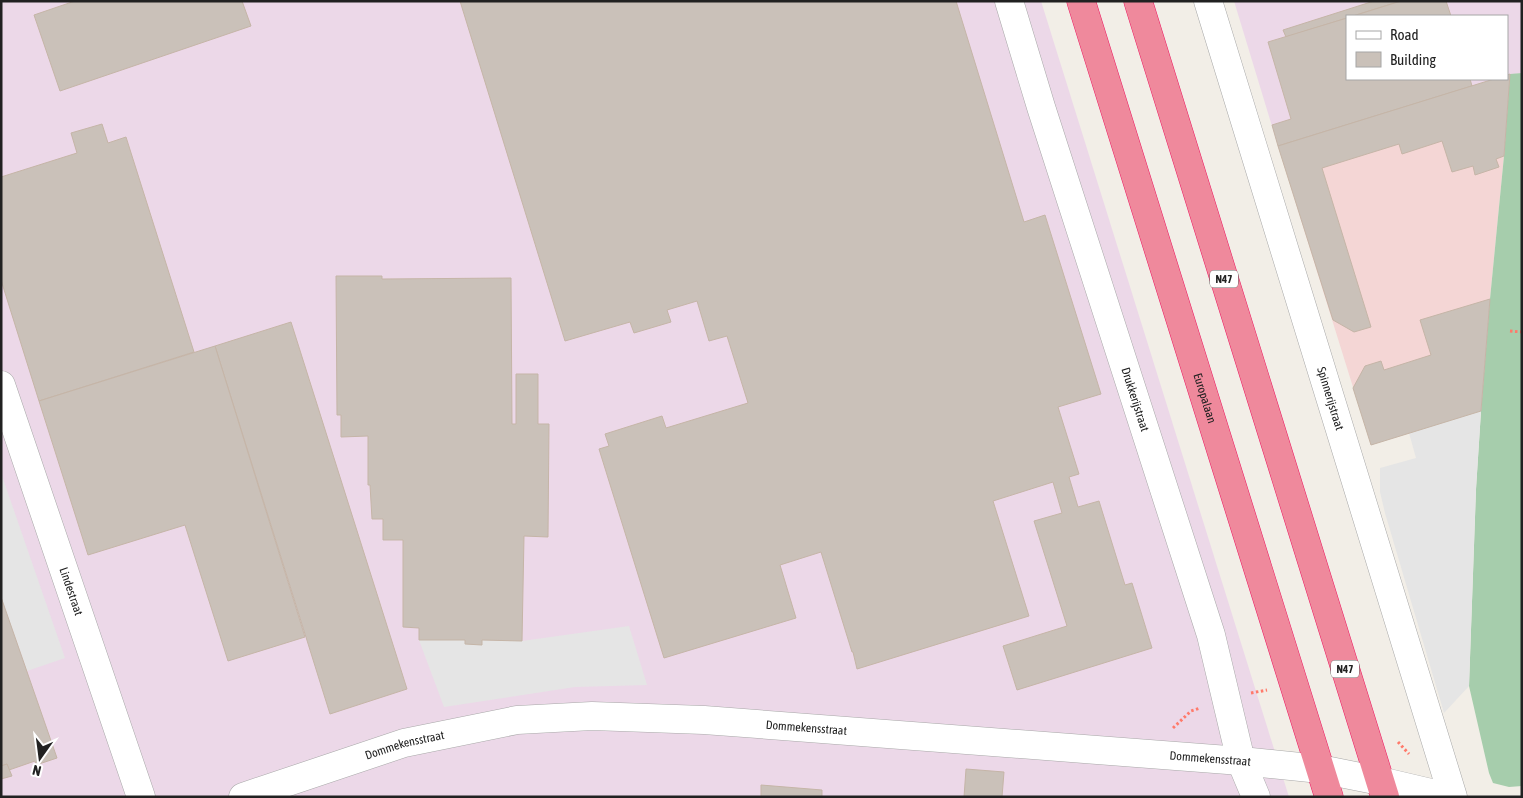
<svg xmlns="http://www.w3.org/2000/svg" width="1523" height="798" viewBox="0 0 1523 798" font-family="'Asap Condensed',sans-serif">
  <rect width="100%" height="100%" fill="#f2eee7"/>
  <polygon fill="#f4d6d5" points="1510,74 1504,156 1490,299 1481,411 1371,445 1278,146 1494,79 1507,79 1507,75"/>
  <g fill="#ecd8e8">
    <polygon points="1,1 1041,1 1289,797 1,797"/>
    <polygon points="1234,1 1522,1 1522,73 1507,75 1507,16 1347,16 1347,79 1494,79 1278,146"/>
  </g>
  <polygon fill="#a6cdac" points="1522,73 1522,786 1509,787 1493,783 1489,773 1469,686 1476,489 1481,411 1490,299 1504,156 1510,74"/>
  <g fill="#e5e5e5">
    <polygon points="1481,411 1476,489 1469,686 1444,713 1385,513 1380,492 1380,468 1416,458 1409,433"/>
    <polygon points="1,473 65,658 27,671 1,597"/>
    <polygon points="629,626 647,685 575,687 444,707 419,640 465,640 465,644 481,644 482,640 522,641"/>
  </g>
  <g fill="#cac1b9" stroke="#c5b5a7">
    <polygon points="75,1 242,1 251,26 60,91 34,15"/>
    <polygon points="460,1 956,1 1024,222 1045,215 1101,394 1058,407 1079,474 1069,477 1078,507 1099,501 1125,585 1132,583 1152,648 1017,690 1003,646 1067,626 1034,521 1062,513 1053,482 993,501 1029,616 857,669 853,652 852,652 821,552 780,565 796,618 664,658 599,449 609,446 605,434 662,416 666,428 748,403 727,336 709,341 697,301 667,310 671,322 634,333 630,322 565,341"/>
    <polygon points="1374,1 1401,1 1353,16 1347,16 1347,18 1286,37 1283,30"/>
    <polygon points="1401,1 1446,1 1451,16 1353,16"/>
    <polygon points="1347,18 1347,79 1470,79 1472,86 1278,146 1272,125 1291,119 1268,42"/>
    <polygon points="1510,74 1504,156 1496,159 1499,167 1475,175 1473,166 1452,172 1442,141 1402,154 1399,144 1322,168 1371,327 1354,332 1333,320 1278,146 1494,79 1507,79 1507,75"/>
    <polygon points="102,124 108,143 126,137 194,352 39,401 1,280 1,177 77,153 71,133"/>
    <polygon points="336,276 382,276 382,279 511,278 512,424 516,424 516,374 538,374 538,424 549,424 548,537 524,536 522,641 482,640 482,645 465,644 465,640 419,640 419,628 403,627 403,540 383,540 383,519 372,519 370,485 368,485 368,436 341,437 341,415 337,415"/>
    <polygon points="1490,299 1481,411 1371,445 1353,388 1365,366 1381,361 1384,370 1431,355 1420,320"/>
    <polygon points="291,322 407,689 330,714 215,346"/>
    <polygon points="215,346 305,637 228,661 185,525 88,555 39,401"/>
    <polygon points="1,597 57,758 36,765 35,761 9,770 7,764 1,766"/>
    <polygon points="7,764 12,776 1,779 1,766"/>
    <polygon points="966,769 1004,772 1002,797 964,797"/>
    <polygon points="761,785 822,790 822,797 761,797"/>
  </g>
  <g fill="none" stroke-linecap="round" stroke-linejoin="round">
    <defs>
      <g id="minor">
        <path id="s1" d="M1009,1L1041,107L1211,635L1241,761L1256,797"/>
        <path id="s2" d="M1208,1L1453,797"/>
        <path id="s3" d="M1,385L141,797"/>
        <path id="s4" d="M243,797L404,743L517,720L592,716L704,720L1241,761L1320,769L1380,781L1448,797"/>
      </g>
      <g id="highway">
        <path id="s5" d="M1081,1L1329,797"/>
        <polyline points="1138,1 1385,797"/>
      </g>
    </defs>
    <use href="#minor" stroke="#a8a8a8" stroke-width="29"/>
    <use href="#highway" stroke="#eb1961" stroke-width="29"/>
    <g stroke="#ff7a6b" stroke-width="3" stroke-dasharray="2.5 2.5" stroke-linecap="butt">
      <polyline points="1510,331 1522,332"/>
      <polyline points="1251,693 1267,690"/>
      <polyline points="1173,728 1191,711 1200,708"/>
      <polyline points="1398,742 1409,754"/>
    </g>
    <use href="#minor" stroke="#fff" stroke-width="28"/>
    <use href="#highway" stroke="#ef899c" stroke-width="28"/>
  </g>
  <g text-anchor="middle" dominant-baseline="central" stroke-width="4" stroke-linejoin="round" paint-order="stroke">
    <g fill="#fff" stroke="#646464" stroke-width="1">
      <rect x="1210" y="270.5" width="28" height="17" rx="4"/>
      <rect x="1331" y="660.5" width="28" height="17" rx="4"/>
    </g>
    <g font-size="11" font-weight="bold" fill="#212121">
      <text x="1224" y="279">N47</text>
      <text x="1345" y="669">N47</text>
    </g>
    <g font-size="12" fill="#212121" stroke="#fff">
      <text stroke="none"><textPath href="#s1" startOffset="418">Drukkerijstraat</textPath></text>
      <text stroke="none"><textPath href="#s5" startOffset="416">Europalaan</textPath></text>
      <text stroke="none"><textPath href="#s2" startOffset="416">Spinnerijstraat</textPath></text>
      <text stroke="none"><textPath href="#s3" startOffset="218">Lindestraat</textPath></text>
      <text stroke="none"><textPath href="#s4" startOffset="575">Dommekensstraat</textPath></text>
      <text stroke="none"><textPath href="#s4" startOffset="170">Dommekensstraat</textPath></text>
      <text stroke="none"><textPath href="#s4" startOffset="980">Dommekensstraat</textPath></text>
    </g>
  </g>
  <rect width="1523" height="798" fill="none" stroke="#212121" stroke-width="5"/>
  <rect x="1346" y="15" width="162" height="65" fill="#ffffff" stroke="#a6a6a6"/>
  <rect x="1356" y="31" width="25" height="8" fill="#ffffff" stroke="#a6a6a6"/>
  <text x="1390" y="40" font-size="15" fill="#212121">Road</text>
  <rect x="1356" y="52" width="25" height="15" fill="#cac1b9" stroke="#a6a6a6"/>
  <text x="1390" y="65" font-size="15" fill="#212121">Building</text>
  <g transform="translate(40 758) rotate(194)" stroke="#ffffff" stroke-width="4" paint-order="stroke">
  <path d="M0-4L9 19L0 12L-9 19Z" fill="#212121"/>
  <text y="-8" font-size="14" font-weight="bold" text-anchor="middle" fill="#212121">N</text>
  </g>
</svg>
